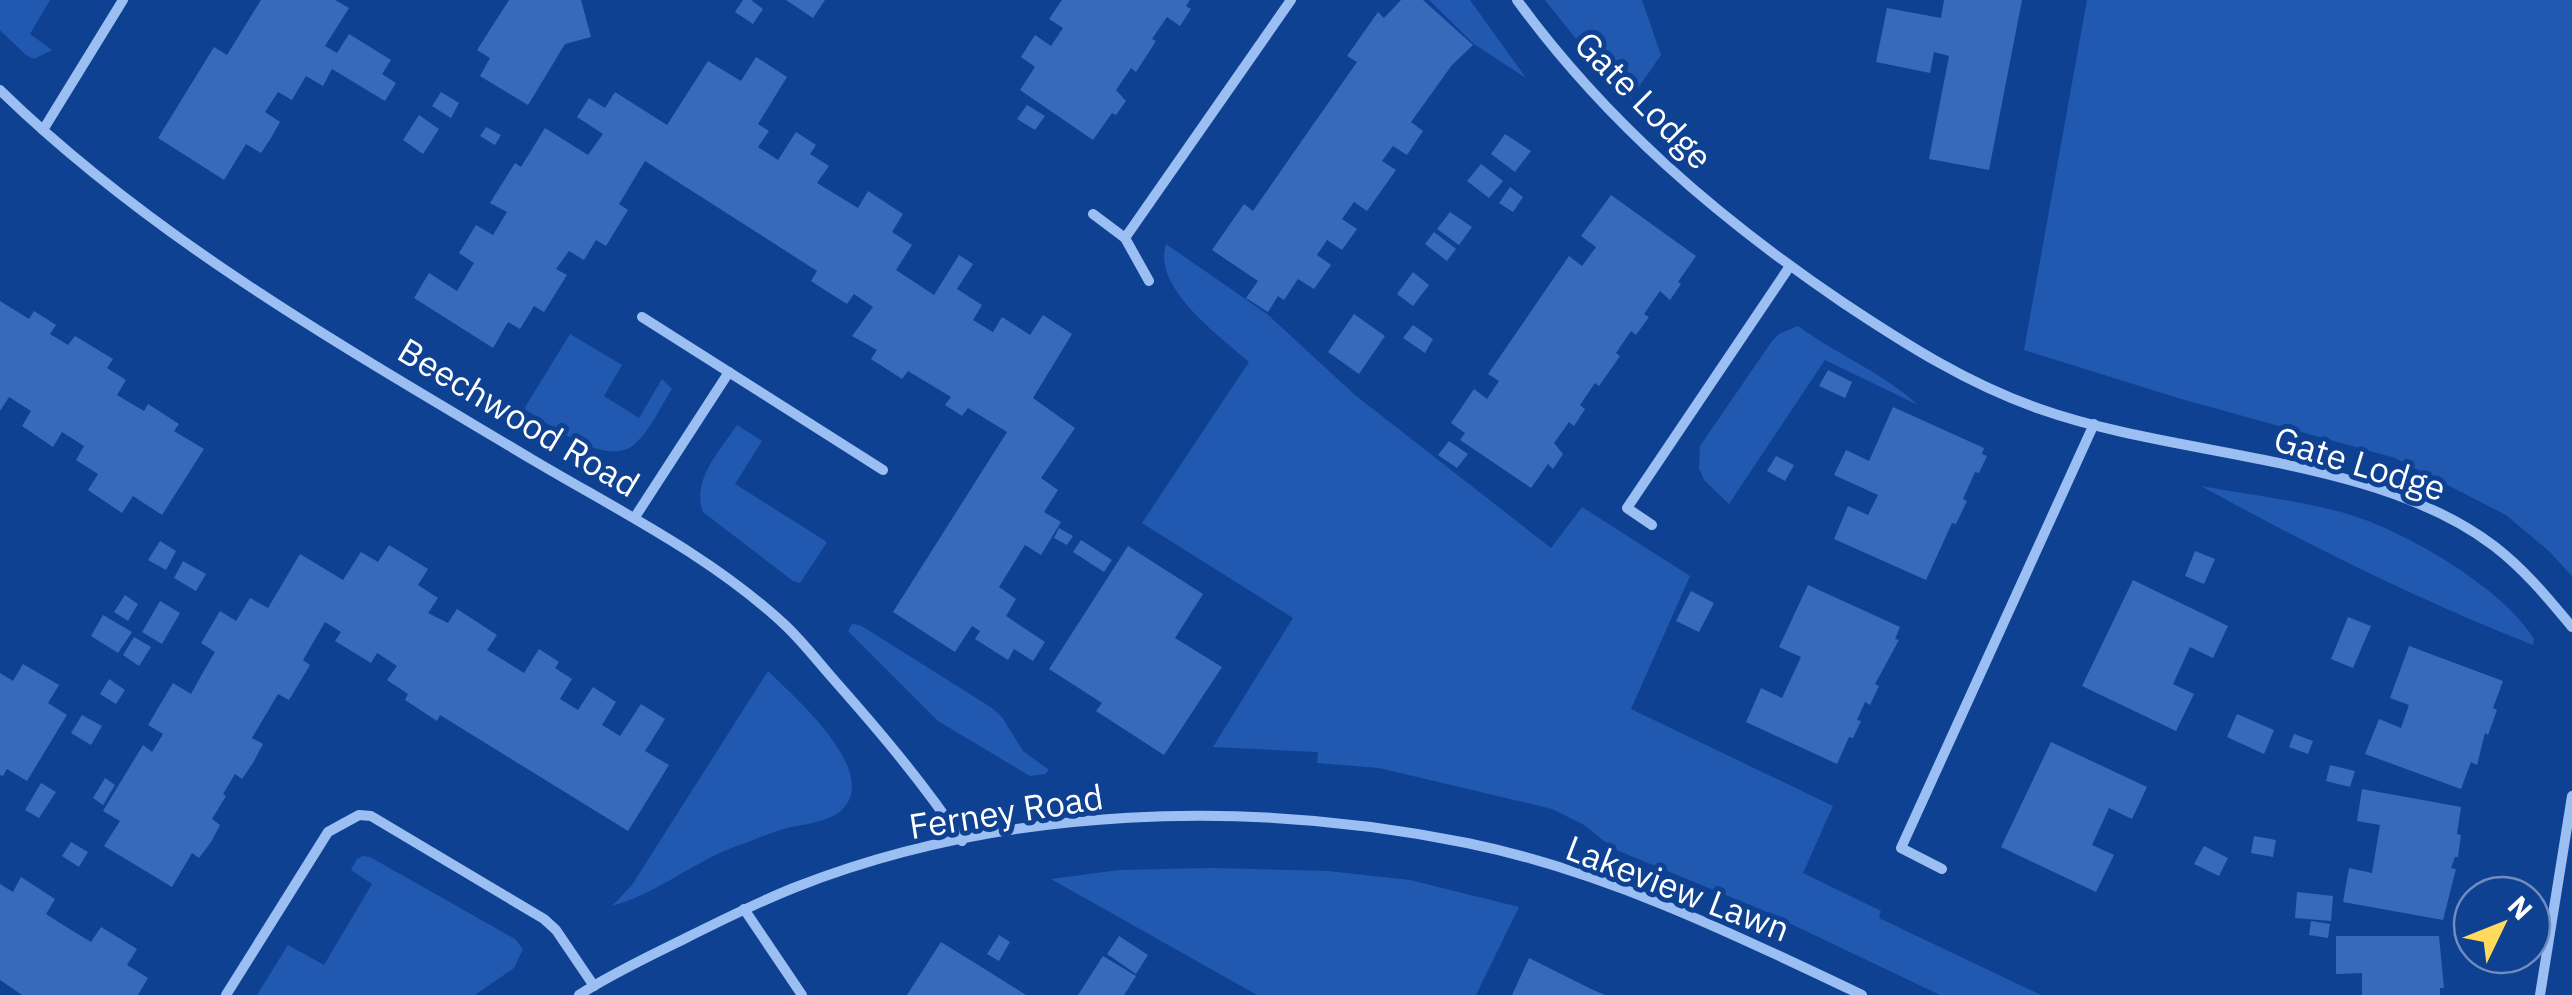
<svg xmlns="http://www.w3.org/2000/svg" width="2572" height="995" viewBox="0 0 2572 995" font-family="'IBM Plex Sans',sans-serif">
  <rect width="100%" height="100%" fill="#0f4192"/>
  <g fill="#2159b1">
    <polygon points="0,0 50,0 30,34 52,50 34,59 26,55 3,33 0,30"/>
    <polygon points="1429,0 1470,0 1526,78 1474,44"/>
    <polygon points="1545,0 1642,0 1661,55 1631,98 1604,74"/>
    <polygon points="2087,0 2572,0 2572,576 2550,552 2506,515 2395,458 2178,398 2024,350"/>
    <path d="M1166,244L1267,314L1355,395L1551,548L1582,507L1690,576L1631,709L1833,806L1803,873L1881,911L1879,918L2041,995H1940L1762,910L1614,849L1584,825L1552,809L1379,768L1317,763L1318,752L1213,747L1293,618L1142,523L1249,362C1220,336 1152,288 1166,244Z"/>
    <path d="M1798,326C1836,354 1883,373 1918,405L1825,360L1729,504L1704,480L1699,468L1700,446L1772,341L1779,334Z"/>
    <path d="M570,334L622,365L604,396L639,418L662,379L672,389C661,406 651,428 637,442C609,471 551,425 524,409Z"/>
    <path d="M737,425L762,441L735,484L827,542L800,583L793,581L703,512C691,480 720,451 737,425Z"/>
    <path d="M2201,486C2246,494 2293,500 2337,511C2396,525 2503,587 2534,639L2533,645C2419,600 2308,545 2201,486Z"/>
    <polygon points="852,624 860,625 992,708 1002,717 1023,751 1049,770 1045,774 1030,776 938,721 848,631"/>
    <path d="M768,671C793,696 887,776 838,813C824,823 803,824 787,828C767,834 748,842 729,849C688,866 655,894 612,906L632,885Z"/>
    <polygon points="363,856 370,857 515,939 523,949 514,968 475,995 257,995 288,945 324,965 372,884 351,870 357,859"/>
    <polygon points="1212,868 1328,871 1410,880 1519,907 1476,995 1257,995 1051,879 1119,870"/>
  </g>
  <g fill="#386abb">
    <polygon points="261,0 335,0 349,8 325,46 337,53 349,34 391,60 382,74 396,83 385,101 332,69 323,86 306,76 292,100 278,92 265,112 280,122 271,138 261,153 246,144 224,180 158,138 214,47 227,55"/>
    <polygon points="509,0 581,0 591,37 565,44 528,105 480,76 490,58 477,50"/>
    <polygon points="743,0 751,0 763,9 753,24 735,12"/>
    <polygon points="786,0 825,0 813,18"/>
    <polygon points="1062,0 1190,0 1186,6 1191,9 1180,26 1167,17 1152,39 1156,41 1136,72 1131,68 1116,90 1126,101 1116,115 1112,113 1093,140 1020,90 1035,67 1021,57 1035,35 1051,46 1063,28 1049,19"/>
    <polygon points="1401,0 1423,0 1473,45 1452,65 1411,122 1423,131 1407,155 1393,146 1382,161 1396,170 1367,211 1354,202 1342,219 1357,229 1342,250 1327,240 1317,255 1331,265 1314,289 1298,279 1284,300 1278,296 1268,312 1246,298 1258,281 1212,250 1244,204 1253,211 1303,139 1357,62 1347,56 1378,12 1384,18"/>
    <polygon points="1944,0 2022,0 1989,170 1929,159 1949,56 1934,52 1930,73 1876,62 1887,8 1941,18"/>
    <polygon points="756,57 787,77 758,124 769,131 758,147 778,160 796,132 816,145 810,154 829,166 817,183 858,208 868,191 903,214 892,232 912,245 896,270 934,295 959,255 973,264 957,289 982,305 973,320 993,332 1002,317 1030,335 1043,315 1072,334 1033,398 1075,428 1041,478 1058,490 1044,512 1061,522 1041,555 1025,545 999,587 1016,599 1006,616 1045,642 1033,661 1014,649 1008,660 975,639 980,631 972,626 955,652 893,612 1007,432 968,408 962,416 945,405 951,397 908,371 902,379 871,359 877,350 852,336 873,307 854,294 847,304 828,292 811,281 817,271 645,161 619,204 628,210 606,246 596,240 584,260 569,251 556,269 567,275 544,312 534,306 520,329 508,322 493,348 414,298 429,273 457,291 474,263 459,253 476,225 493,235 507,212 490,203 515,163 521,167 545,128 588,155 603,134 577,117 589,98 605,108 615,92 667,125 708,61 741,81"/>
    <polygon points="441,92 459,103 451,118 432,106"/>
    <polygon points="1027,105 1045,116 1035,130 1017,119"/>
    <polygon points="419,115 439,129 423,154 403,140"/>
    <polygon points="486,127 501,135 495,145 480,136"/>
    <polygon points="1505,134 1531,151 1515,172 1491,154"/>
    <polygon points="1481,164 1503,181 1489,198 1467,181"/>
    <polygon points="1510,187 1523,197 1513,212 1499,203"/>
    <polygon points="1611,195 1696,256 1678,282 1681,284 1670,300 1660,291 1644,314 1649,317 1636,335 1631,331 1616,353 1620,356 1611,369 1599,386 1595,383 1580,405 1585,409 1574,426 1569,422 1554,443 1563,454 1553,469 1548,464 1531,488 1460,440 1465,433 1451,423 1474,389 1487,399 1499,381 1488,374 1569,256 1582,266 1596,247 1581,236"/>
    <polygon points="1450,212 1472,227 1459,245 1437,229"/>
    <polygon points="1434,232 1456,249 1447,261 1425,244"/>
    <polygon points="1413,272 1429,285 1413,306 1397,294"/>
    <polygon points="0,301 29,319 34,311 56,325 50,334 68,345 75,336 113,359 107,368 126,380 117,395 144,411 148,404 179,424 174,431 204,449 162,515 133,496 122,513 88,490 98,474 76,460 84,446 62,432 53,447 22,426 31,411 9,397 0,411"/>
    <polygon points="1354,314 1385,336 1359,374 1328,352"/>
    <polygon points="1413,325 1433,339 1425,353 1403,338"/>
    <polygon points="1828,370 1852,382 1845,398 1819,386"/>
    <polygon points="1893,407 1984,448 1982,454 1987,456 1979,473 1975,472 1963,499 1967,501 1956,524 1952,523 1926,580 1834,539 1848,506 1868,515 1878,495 1834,475 1846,450 1869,461"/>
    <polygon points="1449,441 1468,454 1457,468 1438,455"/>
    <polygon points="1776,456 1794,465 1785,481 1767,471"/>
    <polygon points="1059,528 1073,536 1067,545 1054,538"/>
    <polygon points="1081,540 1112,560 1104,572 1073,552"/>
    <polygon points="160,541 176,551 166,570 148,560"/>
    <polygon points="389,545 428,569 418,585 438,598 428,613 448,623 457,609 497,635 487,650 524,673 539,649 559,662 555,668 572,679 560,699 578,710 593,687 616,702 602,725 620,736 641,704 665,719 645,751 669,765 628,831 440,715 437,721 405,700 408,694 387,680 397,666 377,653 371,663 335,641 341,632 325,622 303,660 310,665 289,700 278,694 252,738 263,744 253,763 242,779 235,774 223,794 226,796 212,819 220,825 211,842 199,858 192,853 172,887 104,846 120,821 103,811 143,745 152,752 163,734 148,725 173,683 191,694 202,674 215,652 201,643 220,611 236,621 250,598 268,608 300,554 343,580 361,552 378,562"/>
    <polygon points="1128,546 1203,594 1175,638 1222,667 1164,755 1096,711 1102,703 1049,669"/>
    <polygon points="2195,551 2215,559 2204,584 2185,576"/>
    <polygon points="183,561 206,574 196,591 174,578"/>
    <polygon points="2133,580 2228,626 2213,658 2190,647 2173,684 2194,694 2176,731 2082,686"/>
    <polygon points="1808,585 1900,627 1895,639 1899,640 1875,684 1879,686 1870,705 1865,702 1857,720 1861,721 1853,738 1849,737 1837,764 1746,722 1761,688 1782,698 1801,657 1779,647"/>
    <polygon points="1691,591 1714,603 1699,632 1676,621"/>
    <polygon points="125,595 138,604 128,621 114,612"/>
    <polygon points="160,601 180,613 162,644 142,632"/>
    <polygon points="103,615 132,632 118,653 91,636"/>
    <polygon points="2348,617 2371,626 2353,668 2331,659"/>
    <polygon points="134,637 151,647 139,666 123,655"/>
    <polygon points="2409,646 2503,681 2493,708 2497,710 2488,735 2485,733 2477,765 2471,762 2461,789 2365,754 2379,719 2401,728 2409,705 2390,698"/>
    <polygon points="23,664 59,685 48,703 67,715 27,781 7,769 3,776 0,775 0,673 13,681"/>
    <polygon points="109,679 125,690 116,704 100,694"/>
    <polygon points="2237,714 2274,730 2264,754 2227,737"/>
    <polygon points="82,715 102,726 91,745 71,733"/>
    <polygon points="2294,734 2313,741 2308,754 2289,747"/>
    <polygon points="2051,742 2147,787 2132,819 2109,808 2092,845 2114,855 2096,892 2001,847"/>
    <polygon points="2330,765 2355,771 2350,787 2326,781"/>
    <polygon points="105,778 115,785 103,805 93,798"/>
    <polygon points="41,783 56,792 39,818 25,810"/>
    <polygon points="2362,789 2461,807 2457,834 2461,835 2458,857 2455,857 2451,868 2456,869 2443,920 2343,902 2349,868 2372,873 2380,825 2357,821"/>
    <polygon points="2254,836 2276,840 2273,857 2251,853"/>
    <polygon points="71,842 88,852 79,867 62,856"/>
    <polygon points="2204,846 2228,858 2219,876 2194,864"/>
    <polygon points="21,877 55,899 46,914 68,928 91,942 101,927 137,949 127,965 148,978 138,995 22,995 0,980 0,884 13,892"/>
    <polygon points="2297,892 2333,896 2331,921 2295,918"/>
    <polygon points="2311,921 2330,924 2328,938 2309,935"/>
    <polygon points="999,935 1010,942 999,961 987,954"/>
    <polygon points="1119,936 1148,955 1136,974 1107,954"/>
    <polygon points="2336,936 2439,936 2444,988 2440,988 2440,995 2362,995 2362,973 2336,974"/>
    <polygon points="941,942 991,973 1026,995 907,995"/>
    <polygon points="1103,956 1136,976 1124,995 1078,995"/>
    <polygon points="1529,958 1591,989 1605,995 1512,995"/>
  </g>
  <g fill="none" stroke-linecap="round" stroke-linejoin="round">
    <g stroke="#9bbef3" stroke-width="10">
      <path d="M1517,0C1605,121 1718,218 1842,302C1905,344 1968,384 2040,409C2178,458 2376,456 2494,546C2524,569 2547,597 2572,627"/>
      <path d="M0,90C155,241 349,350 533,460C619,511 711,556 785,625C803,642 819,663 835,681C881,733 924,784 962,841"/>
      <polyline points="43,130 123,0"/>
      <polyline points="1093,214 1125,238 1149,281"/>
      <polyline points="1125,238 1291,0"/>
      <polyline points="642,317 883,470"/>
      <polyline points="635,517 729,372"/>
      <polyline points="1652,525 1627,508 1790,266"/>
      <polyline points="1942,869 1901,848 2094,424"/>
      <polyline points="744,909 802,995"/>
      <polyline points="226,995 328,832 359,815 371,816 544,919 556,930 594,986"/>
      <path d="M579,995C613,973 650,956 686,938C722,920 758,902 796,887C1005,805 1249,799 1467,843C1605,871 1736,935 1862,995"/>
      <polyline points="2540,995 2572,796"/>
    </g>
  </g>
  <g text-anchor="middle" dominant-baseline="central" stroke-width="10" stroke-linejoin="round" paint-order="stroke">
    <g font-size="35" fill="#fff" stroke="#0f4192">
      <text transform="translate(1644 100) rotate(45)">Gate Lodge</text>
      <text transform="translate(519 417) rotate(31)">Beechwood Road</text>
      <text transform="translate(2360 463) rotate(17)">Gate Lodge</text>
      <text transform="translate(1006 811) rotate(-9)">Ferney Road</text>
      <text transform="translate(1678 888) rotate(21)">Lakeview Lawn</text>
    </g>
  </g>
  <g transform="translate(2502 925) rotate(47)"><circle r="48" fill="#0f4192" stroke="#6f8dbe" stroke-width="2.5"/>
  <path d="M0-8L18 38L0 25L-18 38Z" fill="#ffda5d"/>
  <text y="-15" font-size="28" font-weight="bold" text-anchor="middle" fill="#ffffff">N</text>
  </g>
</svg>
